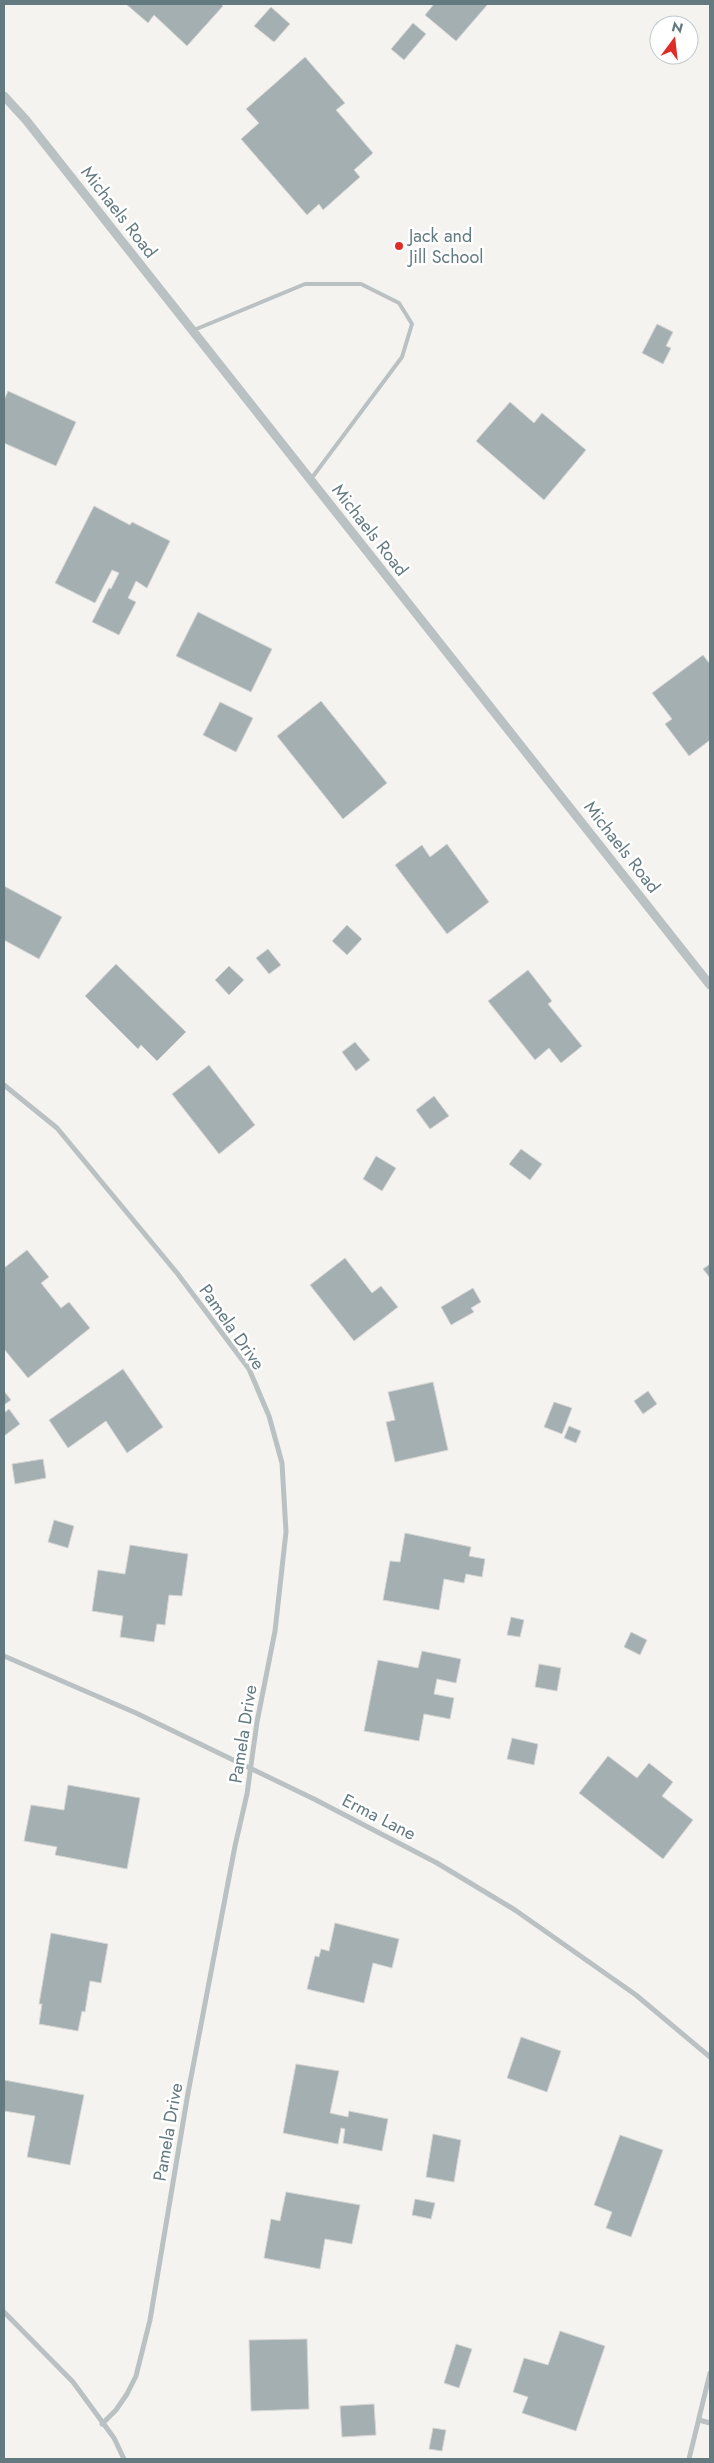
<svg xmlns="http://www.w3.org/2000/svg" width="714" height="2463" viewBox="0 0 714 2463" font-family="Jost,sans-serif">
  <rect width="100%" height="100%" fill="#f4f3f0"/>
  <g fill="#a4afb2" stroke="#d5d5d3">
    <polygon points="126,4 221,4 223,6 187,46 154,15 148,23"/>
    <polygon points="434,4 488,4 456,41 425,15"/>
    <polygon points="271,7 290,24 274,42 254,26"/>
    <polygon points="413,23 426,34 404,60 391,49"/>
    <polygon points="305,57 345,103 336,110 373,153 354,170 360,177 323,210 319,204 307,215 241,139 259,123 246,109"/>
    <polygon points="657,324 673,332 666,346 671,348 663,364 642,353"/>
    <polygon points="8,391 76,422 56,466 4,443 4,400"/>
    <polygon points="510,402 534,423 542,413 586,450 544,500 476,441"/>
    <polygon points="94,506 130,525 132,522 170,541 147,588 136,581 128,598 136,602 119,635 92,622 109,588 111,589 119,573 112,570 95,603 55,583"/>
    <polygon points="198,612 272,649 251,692 176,656"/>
    <polygon points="703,655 710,664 710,740 689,756 665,724 672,719 652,693"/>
    <polygon points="321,701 387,783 343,819 277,736"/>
    <polygon points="220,702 253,718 236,752 203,735"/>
    <polygon points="447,844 489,902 447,934 395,865 422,845 430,857"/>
    <polygon points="4,886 62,917 39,959 4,940"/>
    <polygon points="347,925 362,939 347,955 332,941"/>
    <polygon points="268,949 281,965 269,974 256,958"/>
    <polygon points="116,964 186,1032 157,1061 141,1045 138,1049 85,996"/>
    <polygon points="229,966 244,980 229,995 215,980"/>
    <polygon points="528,970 552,1001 548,1004 582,1046 561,1063 549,1048 535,1060 488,1001"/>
    <polygon points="355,1042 370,1060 356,1071 342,1052"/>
    <polygon points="209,1065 255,1125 219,1154 172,1094"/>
    <polygon points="434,1096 449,1116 430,1129 416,1110"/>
    <polygon points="521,1149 542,1164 530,1180 509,1164"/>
    <polygon points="376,1156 396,1168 382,1191 363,1179"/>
    <polygon points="27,1250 49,1277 41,1283 61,1308 69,1302 90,1328 28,1378 4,1349 4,1268"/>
    <polygon points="345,1258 372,1293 381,1286 398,1307 354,1341 310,1285"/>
    <polygon points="710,1264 710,1278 703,1269"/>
    <polygon points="473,1288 481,1302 471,1308 474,1312 451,1325 441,1307"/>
    <polygon points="123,1369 163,1427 127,1453 106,1421 68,1448 49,1420"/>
    <polygon points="433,1382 448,1450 395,1462 386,1422 395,1420 388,1392"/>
    <polygon points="4,1391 11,1400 4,1405"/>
    <polygon points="648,1391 657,1404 643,1414 634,1401"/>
    <polygon points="554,1402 572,1408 562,1434 544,1427"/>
    <polygon points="9,1409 20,1424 4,1436 4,1413"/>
    <polygon points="569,1426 581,1431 576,1443 564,1438"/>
    <polygon points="43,1459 46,1478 15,1484 12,1464"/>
    <polygon points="54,1520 74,1526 68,1548 48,1542"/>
    <polygon points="405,1533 471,1547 469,1556 485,1559 482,1577 466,1574 464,1583 444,1579 439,1610 383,1600 390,1561 400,1562"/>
    <polygon points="130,1545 188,1554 182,1596 169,1595 165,1625 157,1624 154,1642 120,1637 123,1616 92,1611 98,1570 125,1574"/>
    <polygon points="511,1617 524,1620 520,1637 507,1635"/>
    <polygon points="631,1632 647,1640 640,1655 624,1647"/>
    <polygon points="422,1651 461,1659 456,1683 437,1679 434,1694 454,1698 450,1719 424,1714 419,1741 364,1731 378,1660 418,1668"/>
    <polygon points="539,1664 561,1668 557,1691 535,1687"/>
    <polygon points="512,1738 538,1744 534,1765 507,1759"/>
    <polygon points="608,1756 637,1778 649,1763 673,1782 662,1796 693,1820 663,1859 579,1793"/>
    <polygon points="68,1785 140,1798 127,1869 55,1855 57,1847 24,1841 31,1805 64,1810"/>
    <polygon points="335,1923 399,1939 392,1968 373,1963 364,2003 307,1989 315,1956 319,1957 321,1949 329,1951"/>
    <polygon points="51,1933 108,1944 101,1983 90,1981 85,2012 82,2011 78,2031 39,2024 42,2004 39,2004"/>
    <polygon points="521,2037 561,2051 547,2092 507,2078"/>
    <polygon points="296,2064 339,2071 330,2113 348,2117 349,2111 388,2119 382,2151 343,2143 345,2129 341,2128 338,2144 283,2133"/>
    <polygon points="4,2080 84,2095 70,2165 27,2157 35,2116 4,2111"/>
    <polygon points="433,2134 461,2140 454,2182 426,2177"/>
    <polygon points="620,2135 663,2150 631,2237 606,2228 612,2212 594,2205"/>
    <polygon points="286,2192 360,2205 352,2244 325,2239 320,2269 264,2258 271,2219 280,2221"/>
    <polygon points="415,2199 435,2203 431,2219 412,2215"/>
    <polygon points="560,2331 605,2346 576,2431 522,2413 528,2397 513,2392 524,2358 548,2365"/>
    <polygon points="307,2339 309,2409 251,2411 249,2340"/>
    <polygon points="456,2344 472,2349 459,2388 444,2383"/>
    <polygon points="374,2404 376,2435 342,2437 340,2406"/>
    <polygon points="433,2428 446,2430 442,2451 429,2449"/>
  </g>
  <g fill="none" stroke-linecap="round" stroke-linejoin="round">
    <polyline stroke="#bac1c3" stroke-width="4" points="194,330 305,284 361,284 399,303 412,324 402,357 311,479"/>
    <g stroke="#bac1c3" stroke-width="5">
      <polyline points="4,1085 57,1128 177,1273 249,1369 269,1416 282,1463 286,1532 275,1631 257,1722 247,1794 235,1846 188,2093 150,2320 136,2376 127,2394 116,2410 102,2424"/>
      <polyline points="4,1656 136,1713 314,1799 437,1863 515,1910 636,1995 710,2057"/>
      <polyline points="4,2312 73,2382 114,2438 124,2459"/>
      <polyline points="699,2420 710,2423"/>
      <polyline points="689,2459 710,2373"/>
    </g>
    <polyline stroke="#bac1c3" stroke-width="9" points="4,96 26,120 710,985"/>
  </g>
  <circle fill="#de2c26" stroke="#fff" stroke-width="2" cx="399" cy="246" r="5"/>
  <g text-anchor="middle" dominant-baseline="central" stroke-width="5" stroke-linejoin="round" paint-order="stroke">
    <g font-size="18" fill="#647a81" stroke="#fff">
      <text transform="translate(119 212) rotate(52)">Michaels Road</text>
      <text transform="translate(370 530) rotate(52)">Michaels Road</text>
      <text transform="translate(622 847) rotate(52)">Michaels Road</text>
      <text transform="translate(232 1327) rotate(55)">Pamela Drive</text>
      <text transform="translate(243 1734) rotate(-81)">Pamela Drive</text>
      <text transform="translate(379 1817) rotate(27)">Erma Lane</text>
      <text transform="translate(168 2132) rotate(-80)">Pamela Drive</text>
    </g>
    <g font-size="18" fill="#647a81" stroke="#fff" text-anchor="start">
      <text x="409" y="236">Jack and<tspan x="409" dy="21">Jill School</tspan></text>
    </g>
  </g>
  <rect width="714" height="2463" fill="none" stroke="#647a81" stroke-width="10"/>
  <g transform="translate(674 40) rotate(15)"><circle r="24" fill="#ffffff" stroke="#c1cacd"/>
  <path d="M0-4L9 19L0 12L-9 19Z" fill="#de2c26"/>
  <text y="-8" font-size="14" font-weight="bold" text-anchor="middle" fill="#647a81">N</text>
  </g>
</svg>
